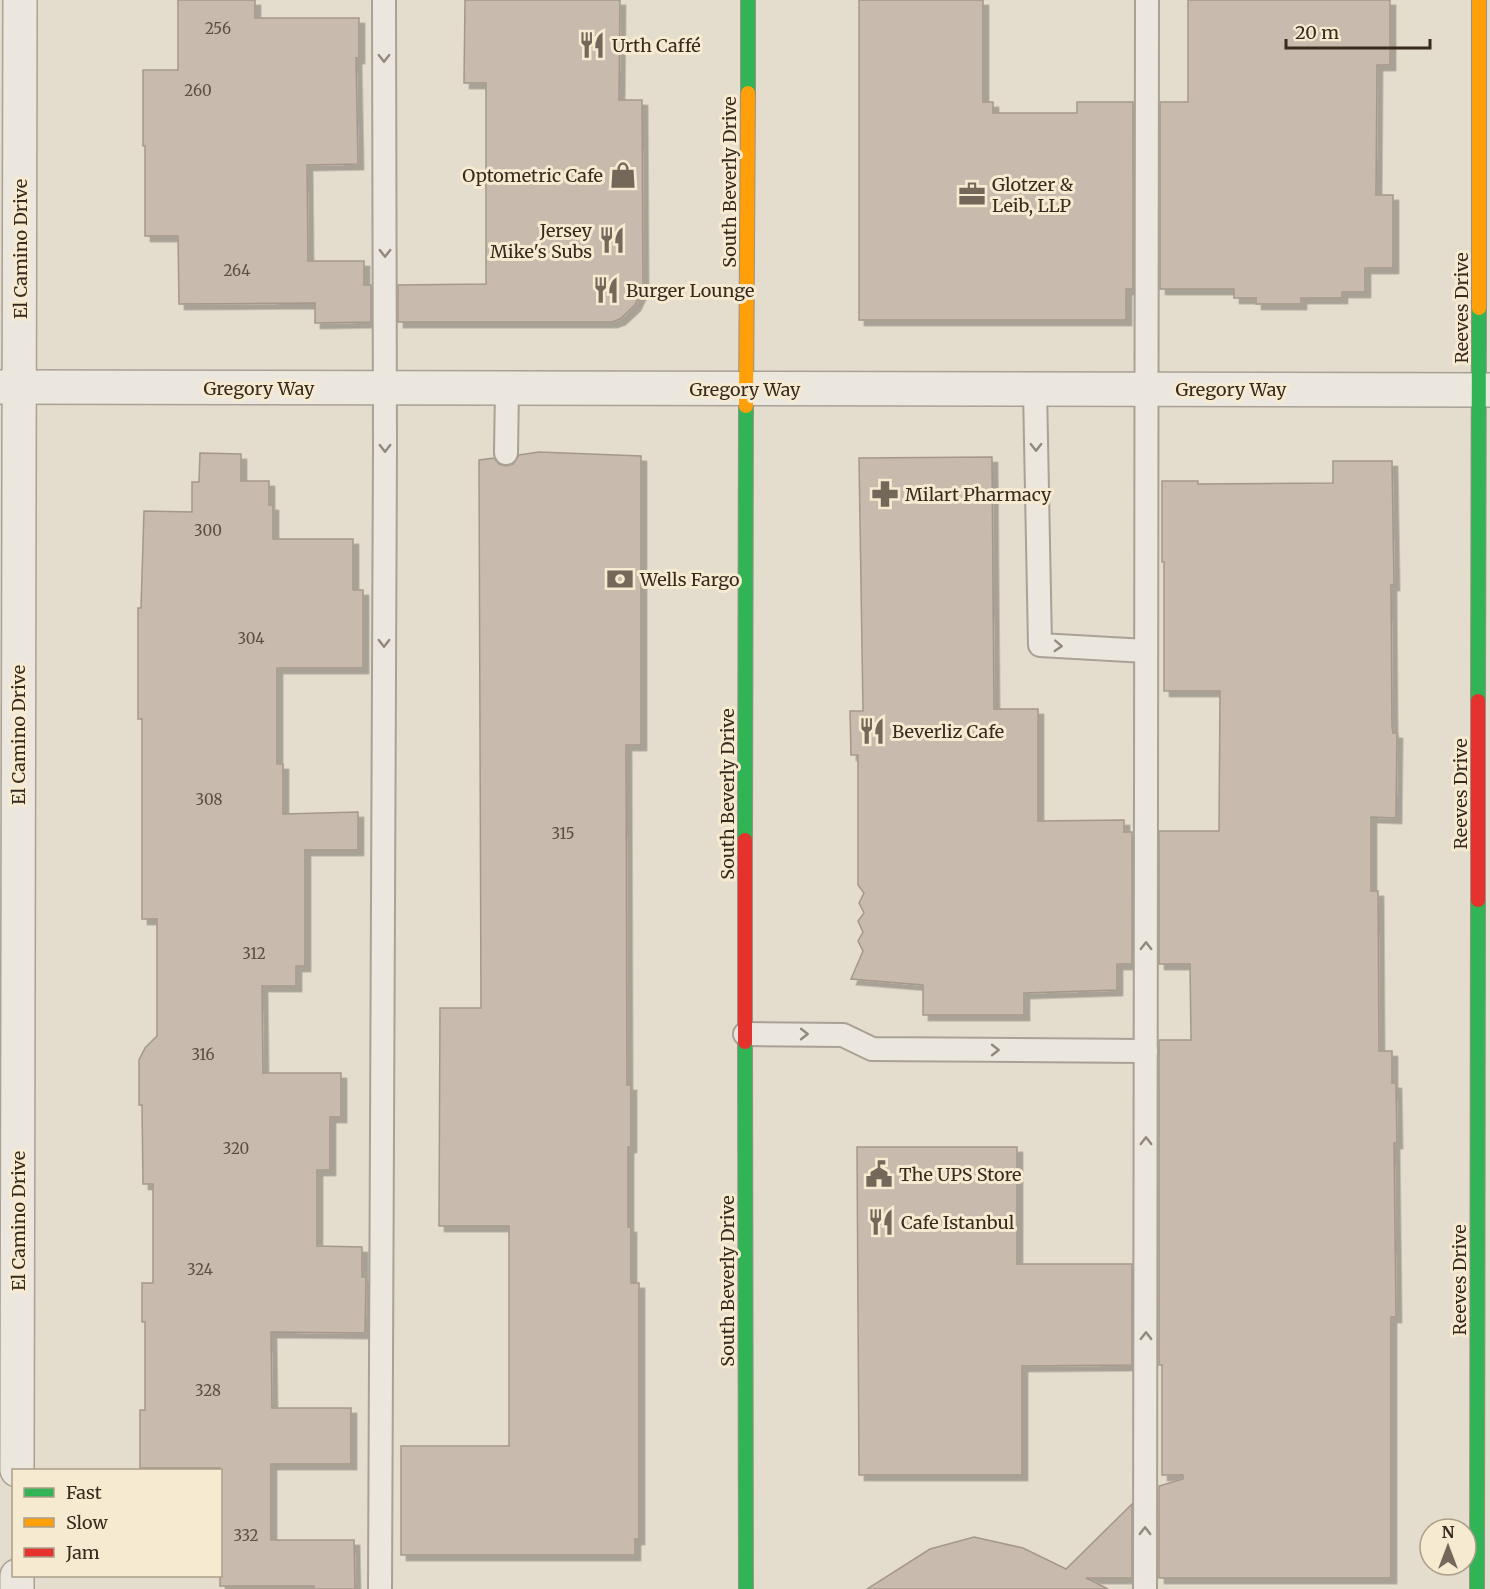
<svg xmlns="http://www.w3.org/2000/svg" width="1490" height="1589" viewBox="0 0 1490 1589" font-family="Merriweather,serif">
  <defs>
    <filter id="shadow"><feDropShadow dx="5.5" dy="5.5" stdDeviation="0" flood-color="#0004"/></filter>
  </defs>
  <rect width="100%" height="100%" fill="#e4dccc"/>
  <g fill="#c8baad" stroke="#a5988b" stroke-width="1.5" filter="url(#shadow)">
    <polygon points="178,0 255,0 255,18 359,18 359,58 356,58 358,164 307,165 308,261 364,261 364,285 371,285 371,322 315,323 315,303 179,304 178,236 145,236 145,146 143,146 143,70 178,70"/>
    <polygon points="465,0 620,0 619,100 642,100 643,288 635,305 620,319 612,322 398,322 398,285 486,284 486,83 464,83"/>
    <polygon points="859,0 983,0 983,102 993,102 993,113 1077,113 1077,102 1133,102 1133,289 1126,289 1126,320 859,320"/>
    <polygon points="1188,0 1390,0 1390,65 1377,65 1376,195 1393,195 1393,268 1365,268 1365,292 1342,292 1342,298 1301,298 1301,304 1256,304 1256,298 1234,298 1234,289 1160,289 1160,102 1188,102"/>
    <polygon points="539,452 641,456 641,745 626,745 627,1085 631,1085 631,1147 628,1147 628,1227 631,1227 631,1283 639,1283 639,1539 635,1539 635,1555 401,1555 401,1446 509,1446 509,1226 439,1226 440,1008 481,1008 479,460 494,458 499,464 506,466 513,464 519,455"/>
    <polygon points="200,453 241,454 241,481 269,481 269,505 273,505 273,539 353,539 353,590 363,590 363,668 277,668 277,764 283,764 283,814 358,812 358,850 305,850 305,966 296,966 296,986 262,986 263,1073 341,1073 341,1117 330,1117 330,1170 317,1170 317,1246 362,1247 362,1277 366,1277 365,1333 271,1332 272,1408 351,1408 351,1464 271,1464 271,1540 354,1540 355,1589 314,1589 314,1586 220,1586 220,1468 140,1468 140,1410 145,1410 145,1322 142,1322 142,1283 153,1283 153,1184 143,1184 142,1105 139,1105 139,1060 145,1048 157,1036 157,919 142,919 142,719 138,719 138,608 141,608 144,511 192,512 192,482 199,482"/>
    <polygon points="992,457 994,709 1038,709 1038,821 1124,820 1124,832 1132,832 1132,964 1117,964 1117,990 1024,993 1024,1015 923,1015 923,985 851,979 863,951 858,941 863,932 858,921 864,913 859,903 864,893 858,885 858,755 851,755 850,711 863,711 859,458"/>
    <polygon points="1333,461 1392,461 1394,585 1391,585 1392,727 1393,733 1397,733 1396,818 1371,817 1371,891 1378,891 1379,1051 1392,1051 1392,1083 1396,1083 1397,1143 1394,1143 1396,1317 1391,1317 1391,1578 1159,1578 1159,1486 1183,1479 1183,1475 1162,1475 1162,1365 1159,1365 1159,1040 1191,1040 1190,964 1159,964 1159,831 1219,831 1220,691 1164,691 1164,562 1162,562 1162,481 1198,481 1198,484 1333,483"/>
    <polygon points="857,1147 1017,1147 1017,1264 1132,1264 1132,1365 1022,1366 1022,1475 859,1475"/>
    <polygon points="1132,1504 1132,1578 1086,1578 1108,1589 867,1589 930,1549 974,1537 1023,1548 1066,1569"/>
  </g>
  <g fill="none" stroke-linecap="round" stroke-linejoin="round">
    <defs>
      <g id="lane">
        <polyline points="1035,389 1040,645 1146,651"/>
        <polyline points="506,453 507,388"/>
        <polyline points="745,1034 843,1035 872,1049 1146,1051"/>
        <polyline points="380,1589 385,446 384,0"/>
        <polyline points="1145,1589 1147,0"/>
      </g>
      <g id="street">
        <polyline points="0,387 1490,390"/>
        <polyline points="17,1470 20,0"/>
        <polyline points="17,1589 17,1576"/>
      </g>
      <g id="fast">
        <polyline points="748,93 748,0"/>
        <polyline points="1478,701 1479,308"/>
        <polyline points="745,840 746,406"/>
        <polyline points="745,1042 746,1589"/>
        <polyline points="1477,1589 1478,900"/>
      </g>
      <g id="slow">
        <polyline points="1479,308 1479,0"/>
        <polyline points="746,406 748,93"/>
      </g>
      <g id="jam">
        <polyline points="745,840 745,1042"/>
        <polyline points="1478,900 1478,701"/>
      </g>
    </defs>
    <use href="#lane" stroke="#a9a196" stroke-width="26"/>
    <use href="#street" stroke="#a9a196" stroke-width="36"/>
    <use href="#fast" stroke="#999185" stroke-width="16"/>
    <use href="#slow" stroke="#999185" stroke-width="16"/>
    <use href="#jam" stroke="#999185" stroke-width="16"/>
    <use href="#lane" stroke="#ece7de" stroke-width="22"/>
    <use href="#street" stroke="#ece7de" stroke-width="33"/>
    <use href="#fast" stroke="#30b455" stroke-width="14"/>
    <use href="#slow" stroke="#ff9f0a" stroke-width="14"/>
    <use href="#jam" stroke="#e5322d" stroke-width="14"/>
  </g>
  <defs><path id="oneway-chevron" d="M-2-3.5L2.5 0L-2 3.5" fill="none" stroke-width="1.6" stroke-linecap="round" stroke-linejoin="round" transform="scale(1.5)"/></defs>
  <g stroke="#92887e">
    <use href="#oneway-chevron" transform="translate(384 58) rotate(90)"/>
    <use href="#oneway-chevron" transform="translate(385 253) rotate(90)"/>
    <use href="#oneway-chevron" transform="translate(1036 447) rotate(89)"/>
    <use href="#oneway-chevron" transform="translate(385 448) rotate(90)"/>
    <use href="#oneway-chevron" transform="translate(384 643) rotate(90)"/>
    <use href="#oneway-chevron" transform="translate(1058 646) rotate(3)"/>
    <use href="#oneway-chevron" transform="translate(1146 946) rotate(-90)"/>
    <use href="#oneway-chevron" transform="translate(804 1034)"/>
    <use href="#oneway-chevron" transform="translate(995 1050)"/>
    <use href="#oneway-chevron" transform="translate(1146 1141) rotate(-90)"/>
    <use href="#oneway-chevron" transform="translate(1146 1336) rotate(-90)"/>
    <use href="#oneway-chevron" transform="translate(1145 1531) rotate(-90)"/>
  </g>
  <defs>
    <symbol id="restaurant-bare" viewBox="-9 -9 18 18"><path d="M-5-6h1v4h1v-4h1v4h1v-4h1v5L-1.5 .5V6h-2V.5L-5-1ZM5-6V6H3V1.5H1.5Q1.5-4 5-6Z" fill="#74685a" stroke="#f6ebd1" stroke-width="2.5" paint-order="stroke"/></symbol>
    <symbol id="shop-bare" viewBox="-9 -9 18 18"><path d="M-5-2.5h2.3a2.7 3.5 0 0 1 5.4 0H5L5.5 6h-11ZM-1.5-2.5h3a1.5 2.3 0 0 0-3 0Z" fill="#74685a" stroke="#f6ebd1" stroke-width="2.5" paint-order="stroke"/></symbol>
    <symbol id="office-bare" viewBox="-9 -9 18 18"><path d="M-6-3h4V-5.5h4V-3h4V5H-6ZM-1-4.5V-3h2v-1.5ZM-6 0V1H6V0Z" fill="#74685a" stroke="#f6ebd1" stroke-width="2.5" paint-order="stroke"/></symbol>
    <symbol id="pharmacy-bare" viewBox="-9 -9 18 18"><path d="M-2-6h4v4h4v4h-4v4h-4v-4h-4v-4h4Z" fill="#74685a" stroke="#f6ebd1" stroke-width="2.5" paint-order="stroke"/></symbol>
    <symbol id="bank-bare" viewBox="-9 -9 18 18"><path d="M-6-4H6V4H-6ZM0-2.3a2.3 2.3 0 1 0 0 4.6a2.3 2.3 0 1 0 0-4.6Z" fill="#74685a" stroke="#f6ebd1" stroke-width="2.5" paint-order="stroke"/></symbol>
    <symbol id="civic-bare" viewBox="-9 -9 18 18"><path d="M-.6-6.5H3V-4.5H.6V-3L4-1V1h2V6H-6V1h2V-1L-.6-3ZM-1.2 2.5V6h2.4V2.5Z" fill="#74685a" stroke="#f6ebd1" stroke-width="2.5" paint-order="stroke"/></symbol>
  </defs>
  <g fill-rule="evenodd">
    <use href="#restaurant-bare" x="573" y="26" width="38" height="38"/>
    <use href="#shop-bare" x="604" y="156" width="38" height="38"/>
    <use href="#office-bare" x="953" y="175" width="38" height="38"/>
    <use href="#restaurant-bare" x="593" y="221" width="38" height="38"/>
    <use href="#restaurant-bare" x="587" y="271" width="38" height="38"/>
    <use href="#pharmacy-bare" x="866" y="475" width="38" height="38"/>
    <use href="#bank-bare" x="601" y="560" width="38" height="38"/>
    <use href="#restaurant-bare" x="853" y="712" width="38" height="38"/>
    <use href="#civic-bare" x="860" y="1155" width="38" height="38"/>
    <use href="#restaurant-bare" x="862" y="1203" width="38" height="38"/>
  </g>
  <g text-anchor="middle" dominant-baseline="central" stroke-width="6" stroke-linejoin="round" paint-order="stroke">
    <g font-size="15" fill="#5c4e41">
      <text x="218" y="28">256</text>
      <text x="198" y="90">260</text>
      <text x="237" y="270">264</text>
      <text x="208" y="530">300</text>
      <text x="251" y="638">304</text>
      <text x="209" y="799">308</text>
      <text x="563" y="833">315</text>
      <text x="254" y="953">312</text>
      <text x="203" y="1054">316</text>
      <text x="236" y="1148">320</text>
      <text x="200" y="1269">324</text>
      <text x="208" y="1390">328</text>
      <text x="246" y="1535">332</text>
    </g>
    <g font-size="18" fill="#382a1d" stroke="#f6ebd1" text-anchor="start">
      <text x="612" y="45">Urth Caffé</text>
      <text x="603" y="175" text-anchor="end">Optometric Cafe</text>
      <text x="992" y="184">Glotzer &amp;<tspan x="992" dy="21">Leib, LLP</tspan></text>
      <text x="592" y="230" text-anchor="end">Jersey<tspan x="592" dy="21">Mike's Subs</tspan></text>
      <text x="626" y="290">Burger Lounge</text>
      <text x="905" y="494">Milart Pharmacy</text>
      <text x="640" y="579">Wells Fargo</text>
      <text x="892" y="731">Beverliz Cafe</text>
      <text x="899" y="1174">The UPS Store</text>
      <text x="901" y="1222">Cafe Istanbul</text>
    </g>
    <g font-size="18" fill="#382a1d" stroke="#f6ebd1">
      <text transform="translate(729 182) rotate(-90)">South Beverly Drive</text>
      <text transform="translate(20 249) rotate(-90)">El Camino Drive</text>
      <text transform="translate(1461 308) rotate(-90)">Reeves Drive</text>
      <text x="259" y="388">Gregory Way</text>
      <text x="745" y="389">Gregory Way</text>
      <text x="1231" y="389">Gregory Way</text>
      <text transform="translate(18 735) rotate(-90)">El Camino Drive</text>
      <text transform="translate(727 794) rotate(-90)">South Beverly Drive</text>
      <text transform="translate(1460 794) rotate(-90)">Reeves Drive</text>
      <text transform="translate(18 1221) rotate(-90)">El Camino Drive</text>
      <text transform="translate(1459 1280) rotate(-90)">Reeves Drive</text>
      <text transform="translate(727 1281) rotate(-90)">South Beverly Drive</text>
    </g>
  </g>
  <rect x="12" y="1469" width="210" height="108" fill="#f6ebd1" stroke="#aa9e89" stroke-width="1.5"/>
  <rect x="24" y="1488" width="30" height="9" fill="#30b455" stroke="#aa9e89" stroke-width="1.5"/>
  <text x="66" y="1499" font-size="18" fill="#382a1d">Fast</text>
  <rect x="24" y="1518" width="30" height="9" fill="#ff9f0a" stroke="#aa9e89" stroke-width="1.5"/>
  <text x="66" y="1529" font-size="18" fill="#382a1d">Slow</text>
  <rect x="24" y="1548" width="30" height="9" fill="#e5322d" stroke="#aa9e89" stroke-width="1.5"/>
  <text x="66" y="1559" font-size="18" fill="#382a1d">Jam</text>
  <g transform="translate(1448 1547)"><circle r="28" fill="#f6ebd1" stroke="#aa9e89" stroke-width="1.5"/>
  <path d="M0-4.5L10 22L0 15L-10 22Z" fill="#74685a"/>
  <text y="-9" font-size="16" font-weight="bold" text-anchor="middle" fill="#382a1d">N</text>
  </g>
  <path d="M1286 39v9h144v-9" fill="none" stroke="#382a1d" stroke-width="3"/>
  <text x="1295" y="39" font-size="18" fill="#382a1d" stroke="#f6ebd1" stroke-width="4.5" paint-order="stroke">20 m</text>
</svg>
